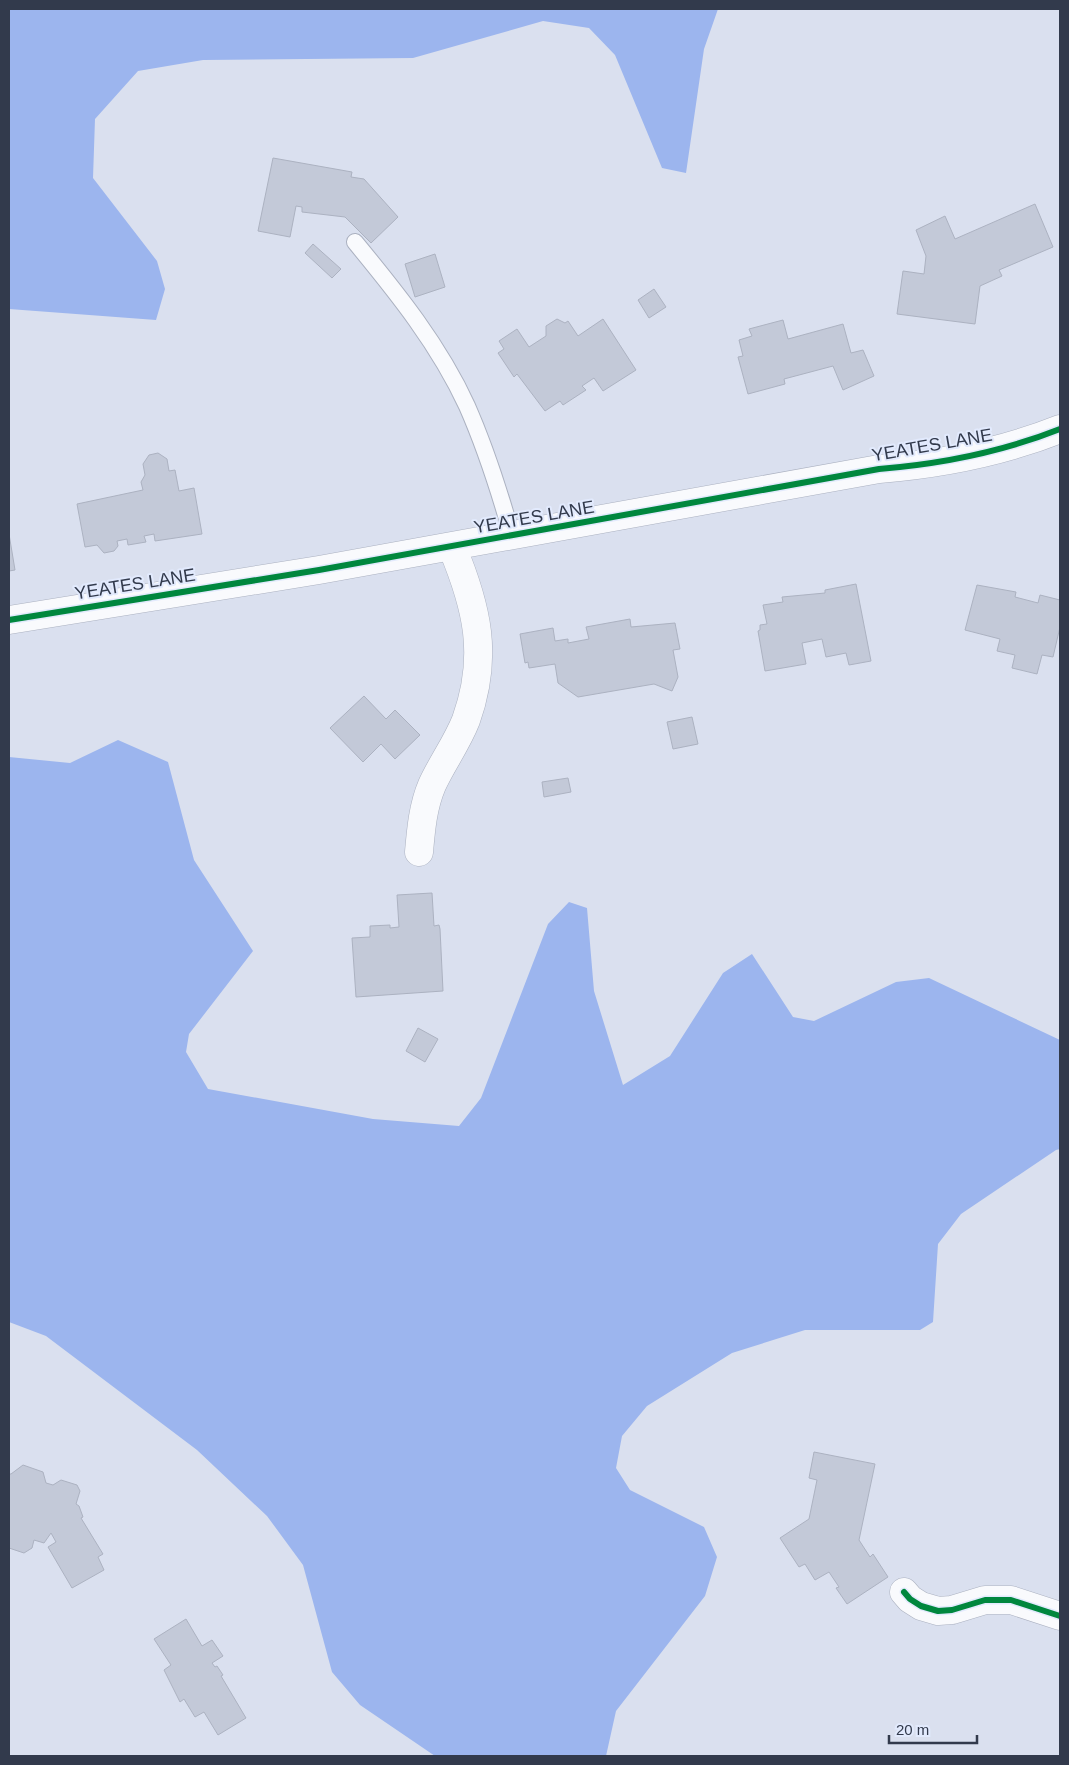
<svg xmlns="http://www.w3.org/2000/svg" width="1069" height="1765" viewBox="0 0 1069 1765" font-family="Arial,sans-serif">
  <rect width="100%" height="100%" fill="#dae0ef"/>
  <g fill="#9cb5ee">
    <polygon points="9,9 718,9 704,49 686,173 662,168 615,55 589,28 543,21 413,58 203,60 138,71 95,119 93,178 157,261 165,289 156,320 9,309"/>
    <polygon points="118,740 168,762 194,860 253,951 189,1034 186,1052 208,1089 373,1119 459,1126 481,1098 548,924 569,902 587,908 594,991 623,1085 670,1056 723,973 752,954 793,1017 814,1021 896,982 929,978 1060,1040 1060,1149 1056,1150 961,1214 938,1244 933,1322 920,1330 805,1330 732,1353 647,1406 622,1436 616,1468 630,1490 704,1527 717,1557 705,1596 616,1711 606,1756 435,1756 360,1705 332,1672 303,1565 267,1516 197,1450 46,1336 9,1322 9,757 70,763"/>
  </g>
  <g fill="#c3c9d8" stroke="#acb2c1">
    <polygon points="273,158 352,172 351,177 364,179 398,217 371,243 345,217 302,212 302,207 296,206 290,237 258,231"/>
    <polygon points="1035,204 1053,247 999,270 1002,276 980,286 975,324 897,314 903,271 924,274 926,256 916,230 945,216 955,239"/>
    <polygon points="313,244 341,269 332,278 305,253"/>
    <polygon points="435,254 445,287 415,297 405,264"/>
    <polygon points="654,289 666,307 649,318 638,300"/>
    <polygon points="557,319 565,323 568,321 578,336 603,319 636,370 603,391 594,378 582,386 586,390 563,405 560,401 545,411 517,374 514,377 498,353 504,349 499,341 517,329 529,347 546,336 546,326"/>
    <polygon points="783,320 788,339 843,324 851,353 863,350 874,376 843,390 833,366 784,379 785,384 748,394 738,357 743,356 739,340 752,336 749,329"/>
    <polygon points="158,453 167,459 169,471 175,470 179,491 194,488 202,534 155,541 154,534 144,536 146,542 128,545 127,539 117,541 118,546 114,551 104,553 97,545 85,547 77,504 143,490 141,482 145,475 143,464 149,455"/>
    <polygon points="9,534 15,570 9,571"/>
    <polygon points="856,584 871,661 849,665 846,653 826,657 822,639 802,643 806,664 765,671 758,631 760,630 760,625 767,624 763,605 783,602 782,597 825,593 825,590"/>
    <polygon points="977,585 1016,592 1015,597 1038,603 1040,595 1060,600 1060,627 1053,657 1042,655 1037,674 1012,668 1015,655 997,651 1000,639 965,630"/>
    <polygon points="630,619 631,627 675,623 680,649 673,650 678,677 672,691 654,684 578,697 558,683 555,664 529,668 528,662 525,663 520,634 553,628 555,641 568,639 568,643 589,639 586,627"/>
    <polygon points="364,696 386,719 395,710 420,735 395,759 381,744 363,762 330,728"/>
    <polygon points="692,717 698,744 673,749 667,722"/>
    <polygon points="568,778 571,792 544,797 542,782"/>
    <polygon points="432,893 434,926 439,925 440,929 443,991 356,997 352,938 370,937 370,926 390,925 390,928 399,927 397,895"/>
    <polygon points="418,1028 438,1039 425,1062 406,1051"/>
    <polygon points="814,1452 875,1464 859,1540 870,1557 873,1554 888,1577 847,1604 836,1588 839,1587 829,1572 815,1580 805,1564 799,1567 780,1538 809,1519 817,1480 809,1478"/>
    <polygon points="23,1465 43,1472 46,1483 53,1485 61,1480 77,1485 80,1491 76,1504 79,1506 83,1517 81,1518 103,1554 98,1557 104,1570 72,1588 48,1547 56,1542 51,1533 44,1543 34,1540 32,1548 24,1553 9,1548 9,1474 11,1474"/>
    <polygon points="186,1619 202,1646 212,1640 223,1656 212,1663 215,1667 217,1666 223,1675 221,1676 246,1718 218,1735 204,1712 195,1717 184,1699 180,1702 164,1670 171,1665 154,1639"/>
  </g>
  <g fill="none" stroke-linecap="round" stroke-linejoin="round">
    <defs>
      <path id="lane" d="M355,242C397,293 439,345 467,406C486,449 499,490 512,536"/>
      <g id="street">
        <path d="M9,620L319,570L879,469C941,464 1002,452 1060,429"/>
        <path d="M419,852C421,829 423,806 432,785C442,763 457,743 466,720C489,656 477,607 452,547"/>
        <polyline points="904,1592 910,1599 921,1606 938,1611 952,1610 985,1600 1011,1600 1060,1616"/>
      </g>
    </defs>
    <use href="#lane" stroke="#abb1c0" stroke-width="18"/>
    <use href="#street" stroke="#abb1c0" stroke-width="29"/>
    <use href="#lane" stroke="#f9fafd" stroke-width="16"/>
    <use href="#street" stroke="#f9fafd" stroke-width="28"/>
    <defs>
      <g id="cycleway">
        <path d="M9,620L319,570L879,469C941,464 1002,452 1060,429"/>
        <polyline points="904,1592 910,1599 921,1606 938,1611 952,1610 985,1600 1011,1600 1060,1616"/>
      </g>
    </defs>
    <use href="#cycleway" stroke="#e2eafd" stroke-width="9"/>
    <use href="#cycleway" stroke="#00873e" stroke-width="6"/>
  </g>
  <g text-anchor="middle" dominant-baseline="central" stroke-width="4" stroke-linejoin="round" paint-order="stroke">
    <g font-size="18" fill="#323a4c" stroke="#e2eafd">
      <text transform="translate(932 445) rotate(-10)">YEATES LANE</text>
      <text transform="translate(534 517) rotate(-10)">YEATES LANE</text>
      <text transform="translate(135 584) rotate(-9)">YEATES LANE</text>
    </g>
  </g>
  <rect width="1069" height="1765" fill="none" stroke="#323a4c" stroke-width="20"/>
  <path d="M889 1735v8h88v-8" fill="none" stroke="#323a4c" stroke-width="2.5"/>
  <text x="896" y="1735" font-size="15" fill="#323a4c" stroke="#e2eafd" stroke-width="4" paint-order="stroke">20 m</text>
</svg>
